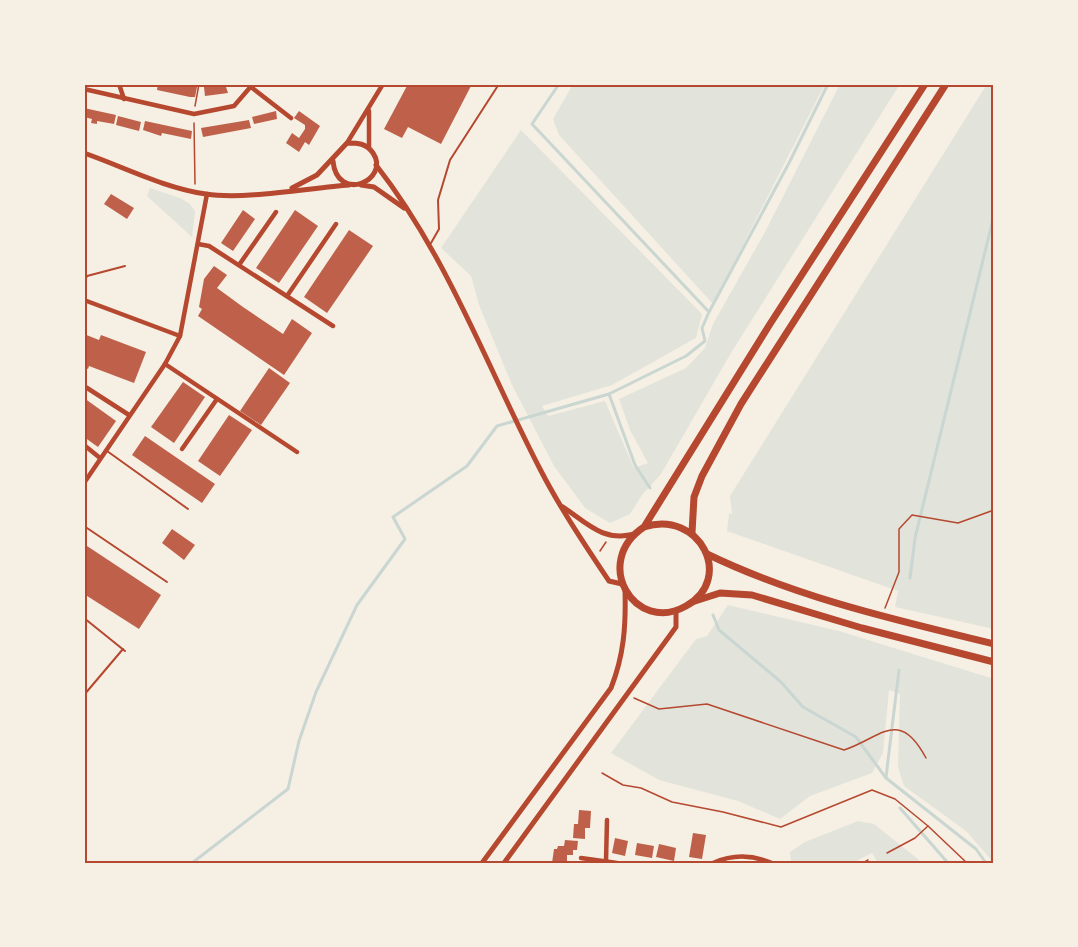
<svg xmlns="http://www.w3.org/2000/svg" width="1078" height="947" viewBox="0 0 1078 947" font-family="Helvetica,sans-serif">
  <rect width="100%" height="100%" fill="#f6efe4"/>
  <g fill="#e2e4dc">
    <polygon points="573,84 825,84 713,304 559,135 553,119"/>
    <polygon points="840,84 900,84 731,353 661,474 642,495 630,514 610,523 585,508 554,466 512,385 479,305 471,276 441,248 521,130 702,314 696,338 612,385 542,406 548,416 605,401 634,468 648,463 630,430 619,399 686,368 705,348 713,324 765,232"/>
    <polygon points="987,84 994,84 994,629 895,607 898,591 727,531 729,513 732,514 730,496"/>
    <polygon points="150,188 180,198 190,204 195,211 192,237 147,196"/>
    <polygon points="728,605 839,631 994,679 994,863 966,831 904,786 898,767 900,694 889,690 883,753 872,773 810,796 780,819 738,801 659,780 611,753 696,639 707,636"/>
    <polygon points="858,821 874,824 919,860 915,863 878,863 872,853 852,863 791,863 790,852 805,842"/>
  </g>
  <g fill="none" stroke-linecap="round" stroke-linejoin="round">
    <g stroke="#c9d6d2" stroke-width="3">
      <polyline points="559,84 532,124 709,312"/>
      <polyline points="609,394 635,465 650,488"/>
      <polyline points="910,578 915,538 994,215"/>
      <polyline points="713,615 719,630 781,682 803,707 856,737 886,778 976,849 986,863"/>
      <polyline points="886,777 899,670"/>
      <polyline points="900,808 948,863"/>
      <polyline points="192,863 288,789 299,741 316,692 357,605 405,539 393,517 467,466 497,426 609,394 686,356 705,341 702,328 709,312 789,163 828,84"/>
    </g>
  </g>
  <g fill="#bf614a">
    <polygon points="158,84 183,84 197,87 195,97 190,97 157,90"/>
    <polygon points="225,84 228,93 205,96 204,87"/>
    <polygon points="408,84 472,84 441,144 408,127 402,138 384,129"/>
    <polygon points="84,108 116,115 114,124 97,121 97,124 91,123 92,119 84,117"/>
    <polygon points="276,111 277,119 254,124 252,117"/>
    <polygon points="299,111 320,126 309,145 305,142 299,152 286,143 292,133 299,138 305,129 305,125 294,118"/>
    <polygon points="118,116 141,122 139,131 116,125"/>
    <polygon points="249,120 251,128 203,137 201,128"/>
    <polygon points="145,121 192,131 191,139 162,133 161,136 143,130"/>
    <polygon points="111,194 134,208 127,219 104,204"/>
    <polygon points="243,210 255,219 233,251 221,243"/>
    <polygon points="295,210 318,226 279,283 256,268"/>
    <polygon points="349,230 373,246 327,313 304,297"/>
    <polygon points="214,266 227,275 217,288 243,307 283,334 292,319 312,333 284,375 198,316 202,309 199,307 204,279"/>
    <polygon points="84,334 99,340 101,335 146,352 134,383 89,366 88,369 84,367"/>
    <polygon points="269,368 290,383 261,425 240,411"/>
    <polygon points="183,382 205,397 174,443 151,427"/>
    <polygon points="84,398 116,421 98,447 84,437"/>
    <polygon points="229,415 252,430 220,476 198,461"/>
    <polygon points="145,436 215,484 202,503 132,455"/>
    <polygon points="172,529 195,545 184,560 162,543"/>
    <polygon points="84,544 161,595 139,629 84,594"/>
    <polygon points="579,810 591,811 590,828 585,828 585,839 573,838 574,824 578,824"/>
    <polygon points="693,833 706,835 702,859 689,857"/>
    <polygon points="615,838 628,841 625,856 612,853"/>
    <polygon points="565,840 578,841 577,850 573,850 573,855 567,855 567,863 552,863 554,849 557,849 558,846 564,846"/>
    <polygon points="637,843 654,846 652,858 635,855"/>
    <polygon points="659,844 676,848 674,861 656,857"/>
  </g>
  <g fill="none" stroke-linecap="round" stroke-linejoin="round">
    <g stroke="#b5482f" stroke-width="1.5">
      <polyline points="195,106 199,84"/>
      <polyline points="194,123 195,184"/>
      <polyline points="600,551 606,542"/>
      <polyline points="885,608 899,572 899,529 912,515 958,523 994,510"/>
      <path d="M634,698L659,709L707,704L844,750C881,738 899,707 926,758"/>
      <polyline points="602,773 623,785 641,788 672,802 723,812 781,827 872,790 895,799 928,826"/>
      <polyline points="887,853 915,838 928,826 967,863"/>
      <polyline points="863,863 868,860"/>
    </g>
    <g stroke="#b5482f" stroke-width="2">
      <polyline points="431,243 439,229 438,200 450,160 499,84"/>
      <polyline points="84,284 87,276 125,266"/>
      <polyline points="107,451 188,509"/>
      <polyline points="84,526 167,582"/>
      <polyline points="84,618 125,651"/>
      <polyline points="84,695 123,649"/>
    </g>
    <g stroke="#b5482f" stroke-width="4.5">
      <polyline points="119,84 124,99"/>
      <polyline points="251,87 291,118"/>
      <polyline points="84,89 194,114 234,106 253,84"/>
      <polyline points="347,143 383,84"/>
      <polyline points="369,147 369,111"/>
      <polyline points="198,244 209,246 333,326"/>
      <polyline points="239,265 276,212"/>
      <polyline points="287,296 336,224"/>
      <polyline points="84,300 180,336"/>
      <polyline points="165,364 297,452"/>
      <polyline points="84,386 129,415"/>
      <polyline points="84,445 100,458"/>
      <polyline points="182,449 217,399"/>
      <polyline points="84,483 165,364 180,336 207,194"/>
      <polyline points="581,858 617,863"/>
      <polyline points="606,861 607,820"/>
      <path d="M713,863C733,854 753,855 772,863"/>
    </g>
    <g stroke="#b5482f" stroke-width="5">
      <path d="M84,153C124,167 164,188 206,194C244,200 309,188 349,185"/>
      <path d="M376,165C448,257 487,367 540,469C560,508 585,545 609,581L622,584"/>
      <polyline points="361,185 374,187 404,208"/>
      <path d="M292,188L317,175L347,143C358,143 366,143 373,153C391,180 337,204 333,161"/>
      <path d="M563,507C588,524 603,542 635,534"/>
      <path d="M482,863L611,688C624,655 626,626 625,590"/>
      <polyline points="504,863 676,627 676,611"/>
    </g>
    <g stroke="#b5482f" stroke-width="7">
      <path d="M644,527C700,509 735,579 686,606C635,635 591,562 644,527L770,324L925,84"/>
      <polyline points="692,533 694,497 702,476 741,404 946,84"/>
      <path d="M707,554C798,598 896,620 994,644"/>
      <polyline points="695,601 720,593 752,595 862,628 994,662"/>
    </g>
  </g>
  <rect width="1078" height="947" fill="none" stroke="#f6efe4" stroke-width="171"/>
  <rect x="86" y="86" width="906" height="776" fill="none" stroke="#b5482f" stroke-width="2"/>
</svg>
